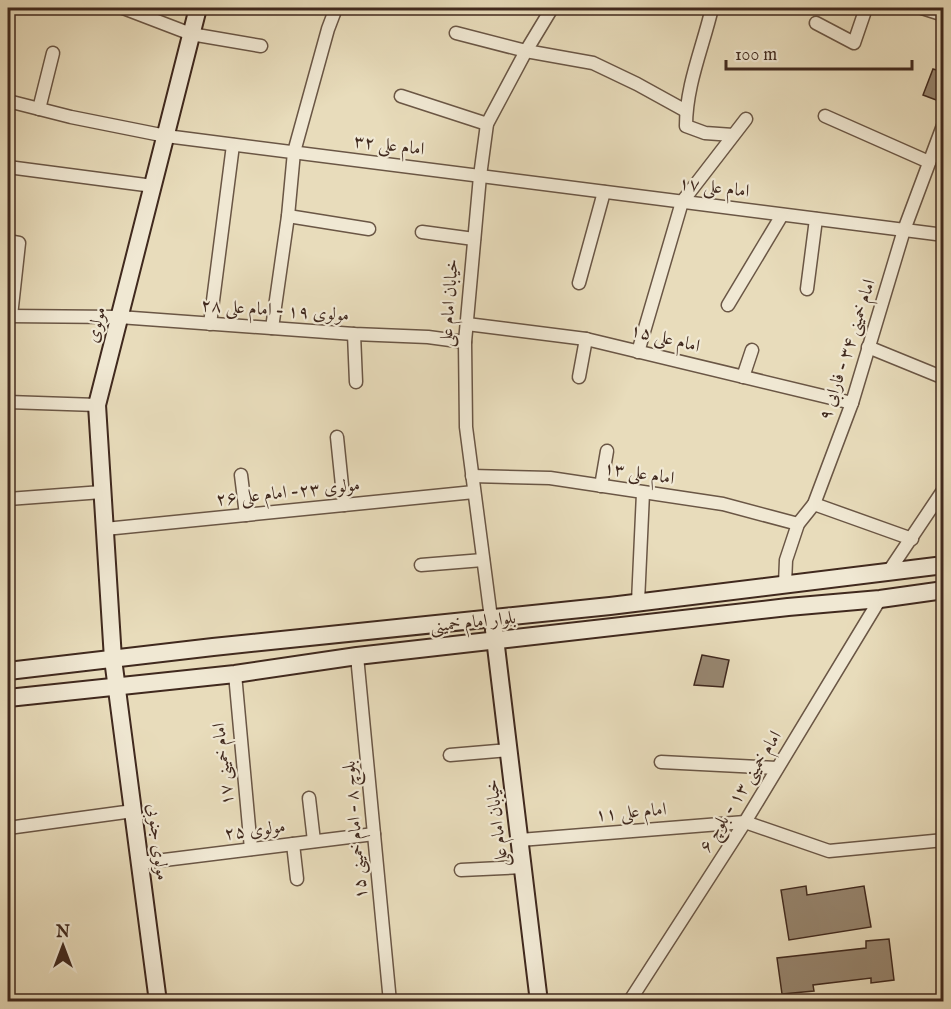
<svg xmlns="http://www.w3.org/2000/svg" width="951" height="1009" viewBox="0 0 951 1009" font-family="'IM FELL English',Amiri,serif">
  <rect width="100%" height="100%" fill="#e8dcbb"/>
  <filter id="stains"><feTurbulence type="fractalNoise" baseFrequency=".00333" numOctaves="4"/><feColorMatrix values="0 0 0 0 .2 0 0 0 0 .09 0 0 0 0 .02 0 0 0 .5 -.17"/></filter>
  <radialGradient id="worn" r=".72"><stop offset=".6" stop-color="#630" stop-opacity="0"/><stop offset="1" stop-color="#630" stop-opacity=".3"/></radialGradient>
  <g fill="#978670" stroke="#40291e" stroke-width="1.5">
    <polygon points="933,69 944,72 944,103 923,95"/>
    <polygon points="702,655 729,660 723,687 694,685"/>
    <polygon points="806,886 807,895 864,886 871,927 789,940 781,890"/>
    <polygon points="889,939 894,980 871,983 871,978 813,985 814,991 782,994 777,958 866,948 866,941"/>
  </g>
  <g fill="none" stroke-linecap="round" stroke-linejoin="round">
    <defs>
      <g id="street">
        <polyline points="123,8 191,34 261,46"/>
        <path d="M712,8C703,47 686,85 686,126L705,133L733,135"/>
        <polyline points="922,8 944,15"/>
        <polyline points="816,23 854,43 866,8"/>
        <polyline points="456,33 526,51 593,63 637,84 686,111"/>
        <polyline points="401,96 487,124"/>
        <polyline points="8,101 71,117 166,136 944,235"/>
        <polyline points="39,109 53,53"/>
        <polyline points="825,116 929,162"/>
        <polyline points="8,167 153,186"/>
        <polyline points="288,216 369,229"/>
        <polyline points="422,232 474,239"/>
        <polyline points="8,241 19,243 11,316"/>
        <polyline points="579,283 604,192"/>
        <polyline points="807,289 816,219"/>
        <polyline points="728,305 782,215"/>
        <polyline points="8,316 119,317 354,334 428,337 465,342"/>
        <polyline points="210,324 233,145"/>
        <polyline points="467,324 586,339 852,403"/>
        <polyline points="272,328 288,216 294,152 328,29 336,8"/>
        <polyline points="354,334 356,382"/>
        <polyline points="868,347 944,378"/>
        <polyline points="638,352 682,202 746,119"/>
        <polyline points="579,377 586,339"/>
        <polyline points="743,377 752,350"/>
        <polyline points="8,402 97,405"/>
        <polyline points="337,437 344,505"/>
        <polyline points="241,475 246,515"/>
        <polyline points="472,476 550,478 723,504 798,524"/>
        <polyline points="601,486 607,451"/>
        <polyline points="8,499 102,492"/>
        <polyline points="814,504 912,539"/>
        <polyline points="105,529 474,492"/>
        <polyline points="421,565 483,560"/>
        <polyline points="889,571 944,489"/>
        <polyline points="785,584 786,560 798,524 814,504 852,403 904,230 944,123"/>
        <polyline points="638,602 643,493"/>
        <polyline points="491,618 466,427 465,342 480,176 487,124 526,51 552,8"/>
        <polyline points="357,656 390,1002"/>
        <polyline points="235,674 251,849"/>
        <polyline points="450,755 509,750"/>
        <polyline points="661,762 777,768"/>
        <polyline points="309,798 314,841"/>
        <polyline points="8,828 133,811"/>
        <polyline points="520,840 745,822 829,851 944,840"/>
        <polyline points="293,844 297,879"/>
        <polyline points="140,863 374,834"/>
        <polyline points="461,870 523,867"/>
        <polyline points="629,1002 745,822 880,599"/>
      </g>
      <g id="secondary">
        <polyline points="494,630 539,1002"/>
        <polyline points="8,671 213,647 610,606 944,565"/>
        <polyline points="8,698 235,674 357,656 788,607 880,599 944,590"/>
        <polyline points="158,1002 113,659 97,405 198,8"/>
      </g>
    </defs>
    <use href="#street" stroke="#6a5645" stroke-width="15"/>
    <use href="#secondary" stroke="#40291e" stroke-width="20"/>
    <use href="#street" stroke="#f0e8d3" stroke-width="12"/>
    <use href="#secondary" stroke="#f0e8d3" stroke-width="16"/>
  </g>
  <g text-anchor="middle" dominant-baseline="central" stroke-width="4.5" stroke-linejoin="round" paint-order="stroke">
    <g font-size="18" fill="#40291e" stroke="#f0e8d3">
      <text transform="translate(389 146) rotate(7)">امام علی ۳۲</text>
      <text transform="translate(714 188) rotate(7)">امام علی ۱۷</text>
      <text transform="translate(450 303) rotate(-86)">خیابان امام علی</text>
      <text transform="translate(275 311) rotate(4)">مولوی ۱۹ - امام علی ۲۸</text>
      <text transform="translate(97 325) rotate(-76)">مولوی</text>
      <text transform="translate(665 339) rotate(14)">امام علی ۱۵</text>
      <text transform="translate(848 350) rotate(-72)">امام خمینی ۳۴ - فارابی ۹</text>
      <text transform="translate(639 474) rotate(9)">امام علی ۱۳</text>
      <text transform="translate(288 493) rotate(-6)">مولوی ۲۳- امام علی ۲۶</text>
      <text transform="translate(473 623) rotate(-6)">بلوار امام خمینی</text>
      <text transform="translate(224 764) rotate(-96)">امام خمینی ۱۷</text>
      <text transform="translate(741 792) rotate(-58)">امام خمینی ۱۳ - بلوچ ۶</text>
      <text transform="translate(631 813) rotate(-5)">امام علی ۱۱</text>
      <text transform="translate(498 823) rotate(-97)">خیابان امام علی</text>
      <text transform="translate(356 830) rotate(-95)">بلوچ ۸ - امام خمینی ۱۵</text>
      <text transform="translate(255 831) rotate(-7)">مولوی ۲۵</text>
      <text transform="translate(157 842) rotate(83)">مولوی جنوبی</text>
    </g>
  </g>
  <rect width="951" height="1009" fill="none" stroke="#e8dcbb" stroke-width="30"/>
  <rect x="9" y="9" width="933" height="991" fill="none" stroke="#40291e" stroke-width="3"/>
  <rect x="15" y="15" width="921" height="979" fill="none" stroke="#40291e" stroke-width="1.5"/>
  <g transform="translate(63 946)" stroke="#f0e8d3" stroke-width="4.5" paint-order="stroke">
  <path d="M0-4.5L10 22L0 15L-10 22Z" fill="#40291e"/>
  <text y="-9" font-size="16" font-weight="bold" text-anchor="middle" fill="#40291e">N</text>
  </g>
  <path d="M726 60v9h186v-9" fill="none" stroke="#40291e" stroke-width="3"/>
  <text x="735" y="60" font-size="18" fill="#40291e" stroke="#f0e8d3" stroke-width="4.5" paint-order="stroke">100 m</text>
  <rect width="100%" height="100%" filter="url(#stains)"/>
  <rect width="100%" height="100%" fill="url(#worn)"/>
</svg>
